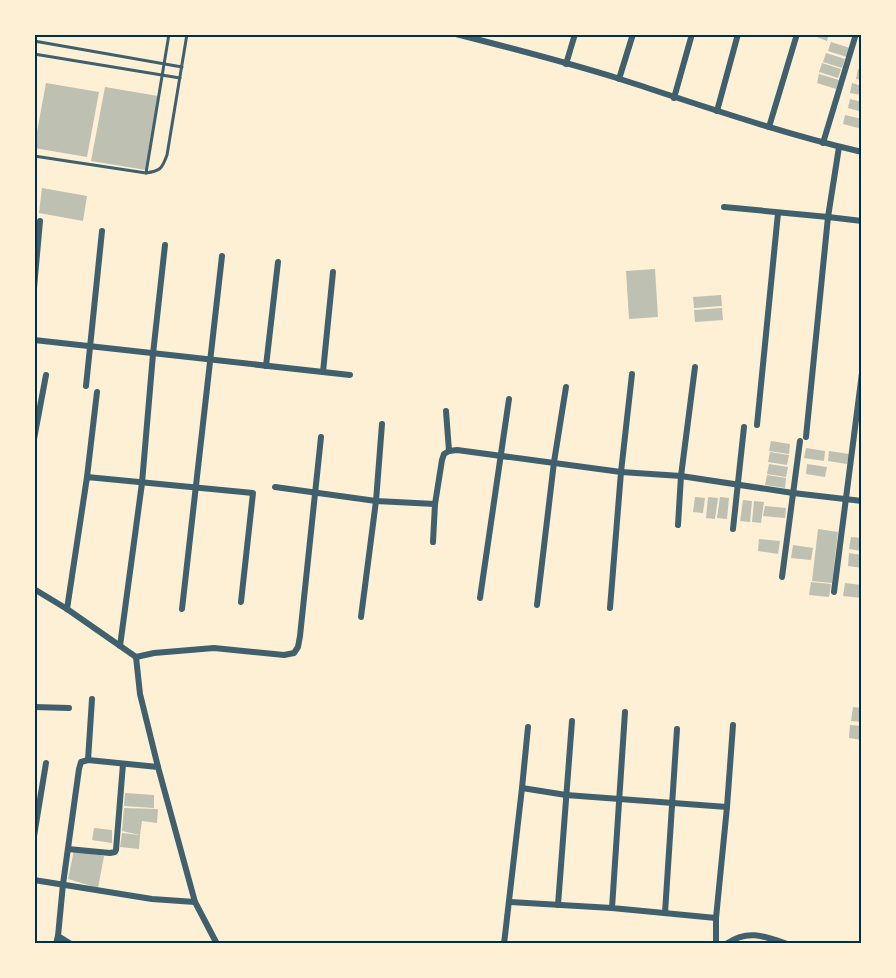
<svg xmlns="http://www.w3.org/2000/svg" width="896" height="978" viewBox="0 0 896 978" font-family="'Noto Serif',serif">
  <rect width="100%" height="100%" fill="#fdf0d5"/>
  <g fill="#bec0b2">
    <polygon points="809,34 829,34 827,41"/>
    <polygon points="831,42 850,48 847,57 828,51"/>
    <polygon points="826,53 845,59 842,68 823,62"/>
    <polygon points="822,63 841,69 838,78 819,72"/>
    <polygon points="858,69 862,70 862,80 856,79"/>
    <polygon points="819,74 839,80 836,89 817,83"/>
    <polygon points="46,83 99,92 87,157 34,148"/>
    <polygon points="852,83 862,86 862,95 850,93"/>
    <polygon points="105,87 158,96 146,170 91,161"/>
    <polygon points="850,99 862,102 862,112 848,108"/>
    <polygon points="845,115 862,119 862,129 843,124"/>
    <polygon points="42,188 87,196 83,221 39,213"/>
    <polygon points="655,269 658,317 629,319 626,271"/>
    <polygon points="721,295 722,306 694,308 693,297"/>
    <polygon points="722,308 723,320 695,322 694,310"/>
    <polygon points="771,441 790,444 789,454 769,451"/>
    <polygon points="806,448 825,451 824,461 804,458"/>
    <polygon points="829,451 849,454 847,464 828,461"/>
    <polygon points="770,452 789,455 787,465 768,462"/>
    <polygon points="769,464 788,467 786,477 767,474"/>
    <polygon points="807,464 827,467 825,477 806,474"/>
    <polygon points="767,475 786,478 785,488 765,485"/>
    <polygon points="695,497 705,498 703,513 693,512"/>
    <polygon points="708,497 718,498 715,519 706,518"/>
    <polygon points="720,497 729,498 727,519 717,518"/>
    <polygon points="743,500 752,501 750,522 740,521"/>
    <polygon points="754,501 764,502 761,523 752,522"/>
    <polygon points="765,506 786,508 785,518 763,516"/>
    <polygon points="818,529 838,532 832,583 812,581"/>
    <polygon points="851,537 862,538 862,551 849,549"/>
    <polygon points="759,539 780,541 778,554 758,551"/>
    <polygon points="793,545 813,548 811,560 791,558"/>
    <polygon points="849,553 862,555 862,568 848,566"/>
    <polygon points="811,582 831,584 829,597 809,595"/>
    <polygon points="845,583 862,585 862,598 843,596"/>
    <polygon points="853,707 862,708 862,722 851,721"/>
    <polygon points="850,725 862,726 862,740 849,738"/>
    <polygon points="125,793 154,795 154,808 124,806"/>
    <polygon points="124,808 158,809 157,823 142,821 140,835 122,831"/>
    <polygon points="94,828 112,830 112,843 92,840"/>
    <polygon points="122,833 140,835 139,849 120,847"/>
    <polygon points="74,850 104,856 98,888 68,879"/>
  </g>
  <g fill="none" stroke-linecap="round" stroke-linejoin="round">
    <g stroke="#3f606c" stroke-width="3">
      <polyline points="34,41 182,67"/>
      <polyline points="34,54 180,78"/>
      <path d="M34,156L146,173C160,171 162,169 167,155L187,34"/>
      <polyline points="146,173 169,34"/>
    </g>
    <g stroke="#3f606c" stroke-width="6">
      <path d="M456,34C511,48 566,62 620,79C700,105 780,133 862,152"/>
      <polyline points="566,64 575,34"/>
      <polyline points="619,79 633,34"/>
      <polyline points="674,98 692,34"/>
      <polyline points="717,111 738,34"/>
      <polyline points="769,127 797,34"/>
      <polyline points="823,143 856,34"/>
      <polyline points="724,207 828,217 862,221"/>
      <polyline points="34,288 40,221"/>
      <polyline points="34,340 350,375"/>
      <polyline points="266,366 278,262"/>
      <polyline points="323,372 333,272"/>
      <polyline points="86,386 102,231"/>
      <polyline points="757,425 778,213"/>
      <polyline points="806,437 828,217 839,147"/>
      <polyline points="34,439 46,375"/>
      <polyline points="449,451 457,450 621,472 681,476 793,493 862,501"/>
      <polyline points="87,477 97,392"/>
      <polyline points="275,487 376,501 435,504"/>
      <polyline points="678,525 681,476 695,367"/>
      <polyline points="733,529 744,427"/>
      <polyline points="433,542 435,504 442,460 444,454 449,451 446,411"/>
      <polyline points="782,577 800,441"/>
      <polyline points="34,589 67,609 136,657 140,694 158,767 195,902 217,944"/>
      <polyline points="834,592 862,373"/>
      <polyline points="480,598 509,399"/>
      <polyline points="537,605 554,462 566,387"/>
      <polyline points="610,608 621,472 632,374"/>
      <polyline points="67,609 87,477 253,493 241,602"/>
      <polyline points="182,609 222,256"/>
      <polyline points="361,617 376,501 382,424"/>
      <polyline points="120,646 142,483 153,354 165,245"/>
      <polyline points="136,657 154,653 214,648 284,655 294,653 298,647 300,636 321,437"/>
      <polyline points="34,707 69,708"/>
      <polyline points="625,712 612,908 716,918 727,807 733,725"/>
      <polyline points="528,727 522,788 566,795 727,807"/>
      <polyline points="88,760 92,699"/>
      <polyline points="34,836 46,763"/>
      <polyline points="68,849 110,853 115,852 116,850 123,764"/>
      <polyline points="34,880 152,899 195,902"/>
      <polyline points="510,902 612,908"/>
      <polyline points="558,905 572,721"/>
      <polyline points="665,913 677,729"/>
      <polyline points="58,936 71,944"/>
      <polyline points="56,944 58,936 63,884 79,769 81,762 88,760 158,767"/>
      <polyline points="504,944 522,788"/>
      <polyline points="716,944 716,918"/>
      <path d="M726,944C748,929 764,936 787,944"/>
    </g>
  </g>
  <rect width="896" height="978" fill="none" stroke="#fdf0d5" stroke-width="72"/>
  <rect x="36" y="36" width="824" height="906" fill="none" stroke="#003049" stroke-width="2"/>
</svg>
